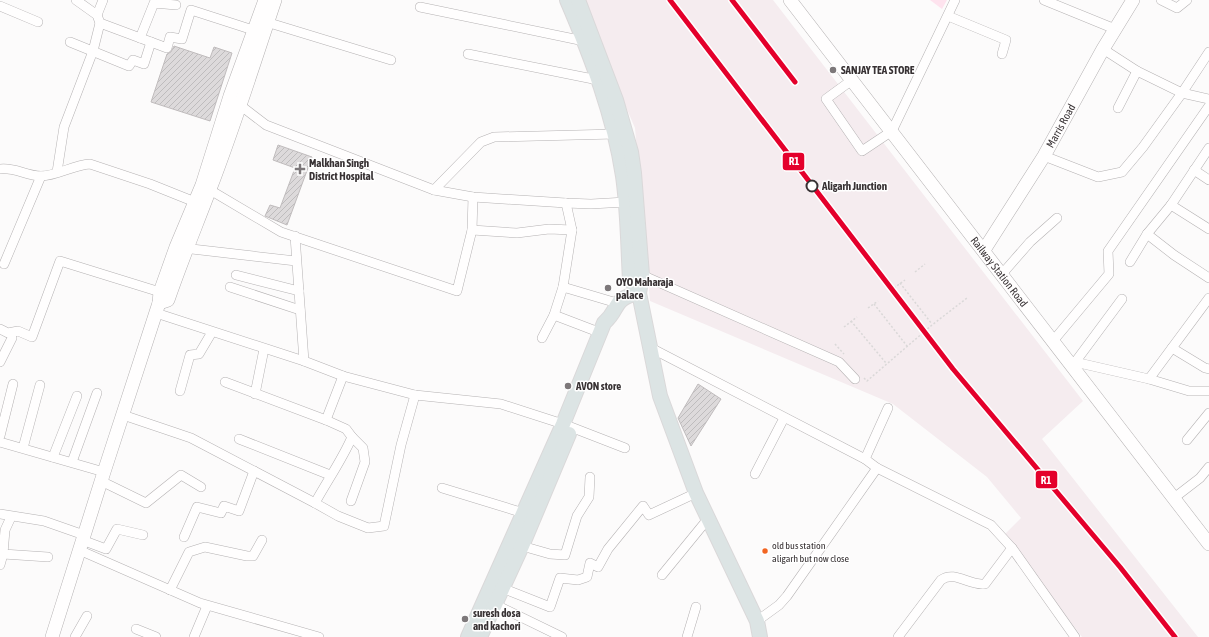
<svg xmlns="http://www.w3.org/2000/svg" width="1209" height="637" viewBox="0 0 1209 637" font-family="'Asap Condensed',sans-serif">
  <defs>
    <pattern id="building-hatch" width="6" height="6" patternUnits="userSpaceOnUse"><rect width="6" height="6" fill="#dddadb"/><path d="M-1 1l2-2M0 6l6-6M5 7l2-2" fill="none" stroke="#bebcbd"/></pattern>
  </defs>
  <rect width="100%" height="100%" fill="#fcfbfb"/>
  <polygon fill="#f5ecef" points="580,0 773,0 1083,401 1042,439 1198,637 1082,637 1004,535 1021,518 987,477 893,404 650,301 635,128"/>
  <polygon fill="#fee3ee" points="930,0 947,0 942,9"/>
  <g fill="url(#building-hatch)" stroke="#c0bcbd">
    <polygon points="174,46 210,58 214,47 232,53 210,121 151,102 167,54 171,52"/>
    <polygon points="278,145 312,157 287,225 265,216 270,205 280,208 295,168 273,160"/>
    <polygon points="698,384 721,399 691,446 678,418"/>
  </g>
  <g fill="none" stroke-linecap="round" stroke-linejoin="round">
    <defs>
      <g id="street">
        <polyline points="76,0 97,15 100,23 167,48 170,37 182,39 191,10 253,30"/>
        <polyline points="1044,0 1115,29"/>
        <polyline points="1161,0 1177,8 1187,0"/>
        <polyline points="0,6 38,22"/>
        <polyline points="420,7 584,41"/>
        <polyline points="97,15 103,0"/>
        <polyline points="948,16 1006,40 1002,54"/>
        <polyline points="263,21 391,60"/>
        <polyline points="140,38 154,3 176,5"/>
        <polyline points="70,42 129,66 133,60 144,64 151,42"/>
        <polyline points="1209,52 1182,93 1209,99"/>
        <polyline points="468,54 598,80"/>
        <polyline points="852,80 826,99 862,151 892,131 955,0"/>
        <polyline points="236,102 266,125 434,190 473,197 566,203 591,204 626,202"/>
        <polyline points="1118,108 1137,71"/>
        <polyline points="1044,156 1098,177 1122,172 1143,147 1182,93 1137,71 1103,49"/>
        <path d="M0,169C15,167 26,176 41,176C57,176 73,165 90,164L150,184L195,202"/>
        <polyline points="1194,170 1209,180"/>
        <polyline points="57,172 64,127 93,51 100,23"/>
        <polyline points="205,187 281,232 457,291 472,230 473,197"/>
        <polyline points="434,190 481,142 494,137 615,134"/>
        <polyline points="1171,205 1209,229"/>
        <polyline points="472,230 517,233 549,229 572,230"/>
        <polyline points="1147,234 1174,255 1209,278"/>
        <polyline points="295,236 304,361"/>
        <polyline points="183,248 296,261"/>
        <polyline points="1130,262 1147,234 1171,205 1209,148"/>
        <polyline points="4,264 41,176"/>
        <polyline points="1002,274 1030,242 1057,218"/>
        <polyline points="236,275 299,291"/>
        <polyline points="642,275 839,362 855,379"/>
        <polyline points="230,287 300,310"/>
        <polyline points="563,287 572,230 566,203"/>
        <polyline points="156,313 304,361 343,376 415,395 501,404 563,424 625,448"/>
        <polyline points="554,315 563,287 617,303"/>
        <polyline points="0,329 8,333 18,331 32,337 60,261 160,292"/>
        <polyline points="542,338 554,315 601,333"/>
        <polyline points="1053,341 1109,274 1108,251 1209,106"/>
        <polyline points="649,347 865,459 877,468 991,525 1012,548 1075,637"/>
        <polyline points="1172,348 1205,368 1209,369"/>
        <polyline points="1066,360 1149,379 1209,298"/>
        <polyline points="1076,361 1122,299"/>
        <polyline points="0,362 12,338"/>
        <polyline points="1149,379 1189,391 1209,391"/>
        <polyline points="180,391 190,355 199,354 212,332"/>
        <polyline points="255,394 264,349"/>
        <polyline points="123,415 191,438 254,471"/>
        <polyline points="326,420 343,376"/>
        <polyline points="0,436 13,384"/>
        <polyline points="239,439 330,475"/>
        <polyline points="1187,440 1209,413"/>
        <polyline points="0,442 104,472"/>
        <polyline points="23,448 40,385"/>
        <polyline points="53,457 77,396"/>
        <polyline points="865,459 888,408"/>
        <polyline points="72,462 97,393"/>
        <polyline points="755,474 784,418"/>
        <polyline points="101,481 146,503 181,475 201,487"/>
        <polyline points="442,488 527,514"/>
        <polyline points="1174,498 1200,478 1209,467"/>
        <polyline points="351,501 365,462 363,448 352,437"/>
        <polyline points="315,503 338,516 368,528 384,526 401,445 415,395"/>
        <polyline points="0,514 44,521 84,535"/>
        <polyline points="11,517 5,530 3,554 48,557"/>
        <path d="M184,537L197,507L221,513L224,506L239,511L254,471L315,503C327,481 342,460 352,437L346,429L326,420L225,382"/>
        <polyline points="82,540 106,549 117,529 143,535"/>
        <polyline points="522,546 550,554 565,555 577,516 589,497 590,477"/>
        <polyline points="79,550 200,603 319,637"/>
        <polyline points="0,554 3,554 0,565"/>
        <polyline points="662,575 707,520"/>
        <polyline points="502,588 550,607 560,578 578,580 587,577 590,563 598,567 608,549 643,506 649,515 696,493"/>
        <polyline points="170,590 189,552 205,547 247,556 253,556 262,540"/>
        <polyline points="490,602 562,637"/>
        <polyline points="757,621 779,605 787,596 877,468"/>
        <polyline points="136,629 156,637"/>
        <polyline points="75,637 87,616"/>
        <polyline points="194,637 207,606"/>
        <polyline points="687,637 696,607"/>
        <path d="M898,637L941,580C955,570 969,586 985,584L1012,548"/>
      </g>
      <g id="secondary">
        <path id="s1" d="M790,0L1209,544"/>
        <path id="s2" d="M984,250L1044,156L1103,49L1133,0"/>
        <path d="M159,303L168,300C181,262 196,226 210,189C234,127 254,63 275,0"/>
        <polyline points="52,637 104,472 159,303 160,292 176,247 202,185 230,96 265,0"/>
      </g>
      <g id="primary">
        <path d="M567,0C591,56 614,116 623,176C628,211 628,245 630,280L638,288"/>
        <polyline points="578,0 616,100 631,152 634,173 642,275 639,293 660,396 696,493 757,621 760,637"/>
        <path d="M468,637L563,424L604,323C621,308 611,299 639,293"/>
        <polyline points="480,637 522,546 569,434"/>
      </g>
    </defs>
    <use href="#street" stroke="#b5b2b3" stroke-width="10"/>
    <use href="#secondary" stroke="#b5b2b3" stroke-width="14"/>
    <use href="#primary" stroke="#dad8d9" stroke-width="16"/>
    <g stroke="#dad8d8" stroke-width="1.5" stroke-dasharray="2 2" stroke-linecap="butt">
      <polyline points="915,272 925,264"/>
      <polyline points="900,283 932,324"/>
      <polyline points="894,288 905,280"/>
      <polyline points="874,304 907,346"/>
      <polyline points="868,308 878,301"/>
      <polyline points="851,321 886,363"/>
      <polyline points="844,327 857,317"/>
      <polyline points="835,344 844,354"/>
      <polyline points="864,378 867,381 932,325 967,298"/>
    </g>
    <use href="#street" stroke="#fffefe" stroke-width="9"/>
    <use href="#secondary" stroke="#fffefe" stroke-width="13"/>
    <use href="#primary" stroke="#dce4e4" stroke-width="14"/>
    <polyline stroke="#cfcfcf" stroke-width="3" points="732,0 795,82"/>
    <defs>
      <g id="rail-1">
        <polyline points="670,0 953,369 1120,567 1175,637"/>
        <polyline points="732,0 795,82"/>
      </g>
    </defs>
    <use href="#rail-1" stroke="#fff" stroke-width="8"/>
    <use href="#rail-1" stroke="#e4002b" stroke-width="5"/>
  </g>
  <g fill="#7d787a" stroke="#fff" stroke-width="1.5">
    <circle cx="833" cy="70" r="4"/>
    <path d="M298 163h4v4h4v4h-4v4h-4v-4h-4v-4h4z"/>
    <circle cx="608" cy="288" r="4"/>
    <circle cx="568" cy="386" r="4"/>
    <circle cx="465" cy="619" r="4"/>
  </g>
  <circle fill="#fff" stroke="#383234" stroke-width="2" cx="812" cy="186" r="5.5"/>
  <circle fill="#f26522" stroke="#fff" stroke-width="1.5" cx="765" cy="551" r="3.5"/>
  <g text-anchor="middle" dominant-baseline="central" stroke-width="3" stroke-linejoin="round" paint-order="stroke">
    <g font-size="10" fill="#383234" stroke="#fff" text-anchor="start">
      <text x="772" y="545">old bus station<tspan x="772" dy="13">aligarh but now close</tspan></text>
    </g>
    <g font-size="11" font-weight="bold" fill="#383234" stroke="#fff" text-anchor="start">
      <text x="841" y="70">SANJAY TEA STORE</text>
      <text x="309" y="163">Malkhan Singh<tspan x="309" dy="13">District Hospital</tspan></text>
      <text x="616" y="282">OYO Maharaja<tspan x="616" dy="13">palace</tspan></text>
      <text x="576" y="386">AVON store</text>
      <text x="473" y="613">suresh dosa<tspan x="473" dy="13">and kachori</tspan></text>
    </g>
    <g font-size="11" fill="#383234" stroke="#fff">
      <text stroke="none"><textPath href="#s2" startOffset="146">Marris Road</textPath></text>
      <text stroke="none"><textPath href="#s1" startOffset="343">Railway Station Road</textPath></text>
    </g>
    <g font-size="11" font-weight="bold" fill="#383234" stroke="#fff" text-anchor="start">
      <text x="822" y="186">Aligarh Junction</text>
    </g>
  </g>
  <g stroke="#fff" stroke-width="1.5">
    <rect x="782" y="152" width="23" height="19" rx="4" fill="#e4002b"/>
    <rect x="1035" y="470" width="23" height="19" rx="4" fill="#e4002b"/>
  </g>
  <g font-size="11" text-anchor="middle" font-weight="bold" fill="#fff">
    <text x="794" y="165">R1</text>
    <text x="1046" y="484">R1</text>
  </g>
</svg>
